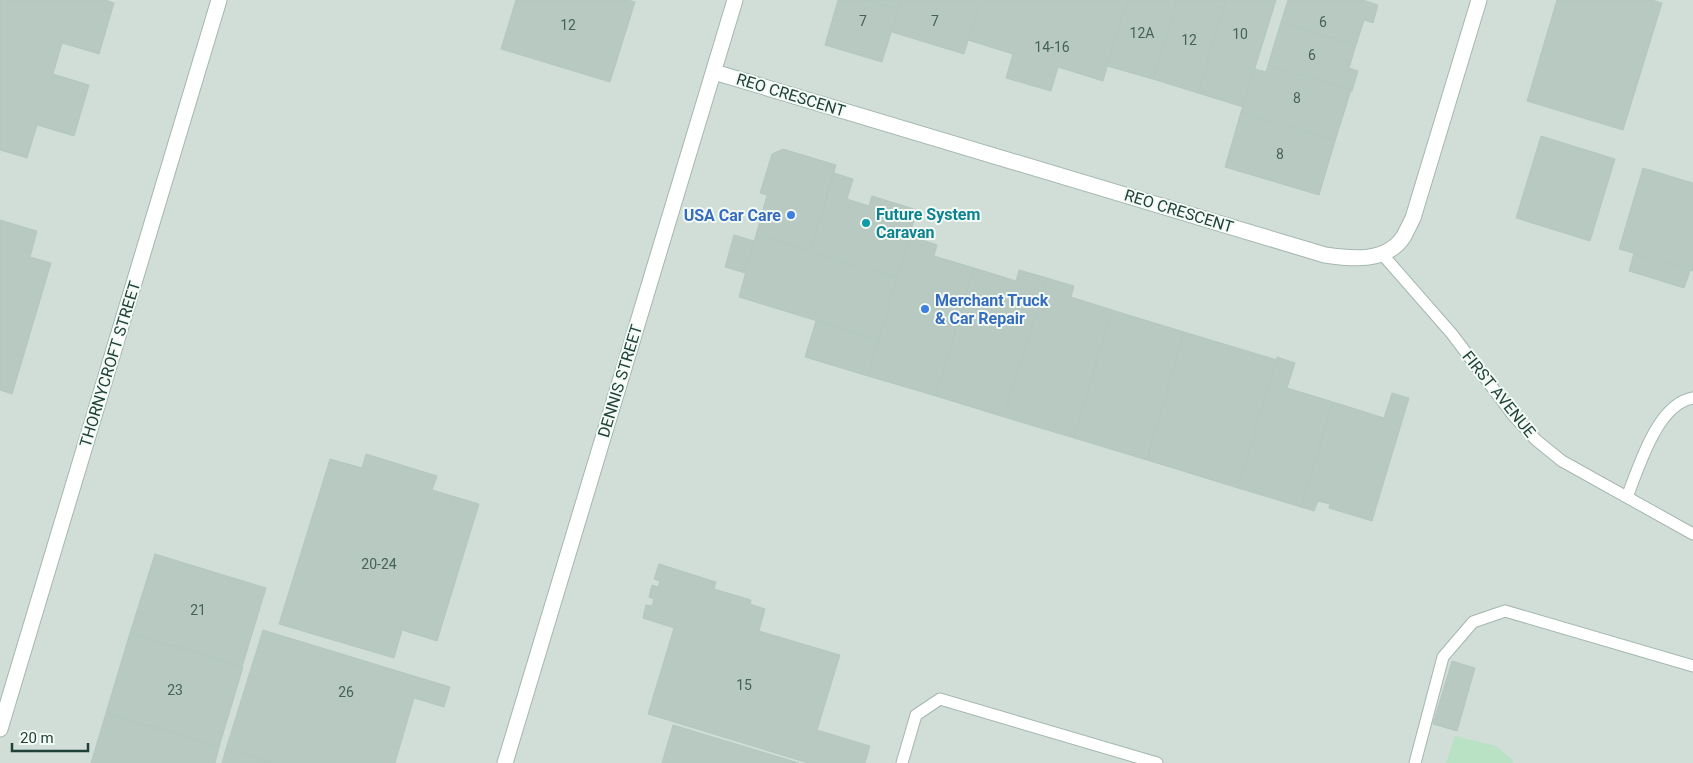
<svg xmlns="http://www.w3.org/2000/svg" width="1693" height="763" viewBox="0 0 1693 763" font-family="Roboto,sans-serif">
  <rect width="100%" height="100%" fill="#e2eee8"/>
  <rect fill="#d0ded7" x="0" y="0" width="1693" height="763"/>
  <polygon fill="#b8e2c3" points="1455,736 1496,746 1512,760 1513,763 1446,763"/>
  <g fill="#b7c9c1" stroke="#b3c8c0">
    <polygon points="0,0 105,0 114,3 99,54 62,43 53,74 89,85 74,136 37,125 27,158 0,150"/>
    <polygon points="516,0 628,0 635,2 610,82 501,49"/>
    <polygon points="838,0 865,0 898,10 882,62 825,45"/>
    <polygon points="865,0 901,0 898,10"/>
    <polygon points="901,0 980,0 964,54 892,32"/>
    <polygon points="980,0 1127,0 1103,81 1058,67 1051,91 1006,78 1013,54 968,40"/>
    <polygon points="1127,0 1177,0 1153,79 1107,66"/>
    <polygon points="1177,0 1226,0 1198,93 1153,79"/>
    <polygon points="1226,0 1276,0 1243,107 1198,93"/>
    <polygon points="1288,0 1363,0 1378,5 1373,23 1364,20 1356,45 1281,22"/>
    <polygon points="1557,0 1652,0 1662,3 1623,130 1527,101"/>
    <polygon points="1281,22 1356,45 1349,68 1358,71 1352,91 1268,65"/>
    <polygon points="1268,65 1351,90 1335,141 1241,112 1255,69 1266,72"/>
    <polygon points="1241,112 1335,141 1319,195 1225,167"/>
    <polygon points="1541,136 1615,159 1590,241 1516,218"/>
    <polygon points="783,149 836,165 810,252 756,235 767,195 760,193 772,154"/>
    <polygon points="1643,168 1693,183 1693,271 1619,249"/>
    <polygon points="834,173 853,179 847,199 869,206 872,196 917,210 897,278 810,252"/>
    <polygon points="0,220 37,231 30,257 51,263 12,394 0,390"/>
    <polygon points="734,235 754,241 745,273 725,267"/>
    <polygon points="756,235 897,278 879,340 739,297"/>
    <polygon points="910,236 937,245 934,256 974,268 936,396 868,376"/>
    <polygon points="1634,253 1690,271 1684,288 1629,271"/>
    <polygon points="974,268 1016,281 1019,270 1047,278 1004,417 936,396"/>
    <polygon points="1047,278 1074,286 1071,297 1112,310 1074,438 1004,417"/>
    <polygon points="1112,310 1184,332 1147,460 1074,438"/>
    <polygon points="816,321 879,340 868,376 805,357"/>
    <polygon points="1184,332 1277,360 1238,488 1147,460"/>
    <polygon points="1277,357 1295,363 1287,388 1333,402 1301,507 1238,488"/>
    <polygon points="1392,393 1409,398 1372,521 1329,508 1330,504 1318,501 1314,511 1301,507 1333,402 1384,418"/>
    <polygon points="366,454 437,476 432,490 479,504 437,641 402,630 394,658 279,624 330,459 362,468"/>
    <polygon points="155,554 266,588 242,667 130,633"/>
    <polygon points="659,564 716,582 714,589 751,600 750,604 765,609 759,631 840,655 817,730 870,746 865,763 808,763 648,714 674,628 643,618 646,605 652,606 654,599 649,597 652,585 658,587 660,581 654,579"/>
    <polygon points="263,630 450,687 444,707 414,698 395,763 272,763 226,749"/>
    <polygon points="130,633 243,667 219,747 106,713"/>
    <polygon points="1452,661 1475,668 1457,731 1433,724"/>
    <polygon points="106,713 219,747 215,763 91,763"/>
    <polygon points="673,725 799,763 662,763"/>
    <polygon points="226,749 272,763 222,763"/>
  </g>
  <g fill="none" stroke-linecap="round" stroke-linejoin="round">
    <defs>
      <g id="service">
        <polyline points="1382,254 1452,334 1513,415 1536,440 1562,461 1693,534"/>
        <path d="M1627,497C1639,467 1657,404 1693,398"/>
        <polyline points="902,763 916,715 940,699 1157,763"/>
        <polyline points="1415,763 1443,657 1473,622 1505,611 1693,666"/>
      </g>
      <g id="minor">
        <path d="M714,72L1325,255C1352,259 1387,263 1404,236C1407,230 1410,224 1413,218L1479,0"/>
        <polyline points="0,729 219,0"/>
        <polyline points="505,763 735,0"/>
      </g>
    </defs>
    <use href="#service" stroke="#a4b7b0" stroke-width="13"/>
    <use href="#minor" stroke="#a4b7b0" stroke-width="17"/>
    <use href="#service" stroke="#fff" stroke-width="11"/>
    <use href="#minor" stroke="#fff" stroke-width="15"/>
  </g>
  <g fill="#3f7fe0" stroke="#f3faf6" stroke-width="2">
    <circle cx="791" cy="215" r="5"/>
    <circle cx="925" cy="309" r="5"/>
  </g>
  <circle fill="#0f9aa8" stroke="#f3faf6" stroke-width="2" cx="866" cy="223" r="5"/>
  <g text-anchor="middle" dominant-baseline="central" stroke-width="4" stroke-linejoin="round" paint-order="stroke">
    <g font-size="14" fill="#45635a">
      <text x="863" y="21">7</text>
      <text x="935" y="21">7</text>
      <text x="1323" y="22">6</text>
      <text x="568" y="25">12</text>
      <text x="1142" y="33">12A</text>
      <text x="1240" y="34">10</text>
      <text x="1189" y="40">12</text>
      <text x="1052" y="47">14-16</text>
      <text x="1312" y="55">6</text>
      <text x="1297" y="98">8</text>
      <text x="1280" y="154">8</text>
      <text x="379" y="564">20-24</text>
      <text x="198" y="610">21</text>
      <text x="744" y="685">15</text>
      <text x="175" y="690">23</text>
      <text x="346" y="692">26</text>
    </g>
    <g font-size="16" fill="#1f4138" stroke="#f3faf6">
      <text transform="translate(791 95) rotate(17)">REO CRESCENT</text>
      <text transform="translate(1179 211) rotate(17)">REO CRESCENT</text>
      <text transform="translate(110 364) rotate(-73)">THORNYCROFT STREET</text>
      <text transform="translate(620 381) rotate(-73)">DENNIS STREET</text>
      <text transform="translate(1499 394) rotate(51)">FIRST AVENUE</text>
    </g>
    <g font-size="16" font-weight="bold" fill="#0d838f" stroke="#f3faf6" text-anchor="start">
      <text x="876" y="214">Future System<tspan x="876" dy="18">Caravan</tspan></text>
    </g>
    <g font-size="16" font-weight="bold" fill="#366cbe" stroke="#f3faf6" text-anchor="end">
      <text x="781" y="215">USA Car Care</text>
      <text x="935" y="300" text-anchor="start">Merchant Truck<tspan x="935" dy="18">&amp; Car Repair</tspan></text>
    </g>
  </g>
  <path d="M12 743v8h76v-8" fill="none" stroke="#1f4138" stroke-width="2.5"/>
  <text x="20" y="743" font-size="15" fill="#1f4138" stroke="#f3faf6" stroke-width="4" paint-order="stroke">20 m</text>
</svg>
